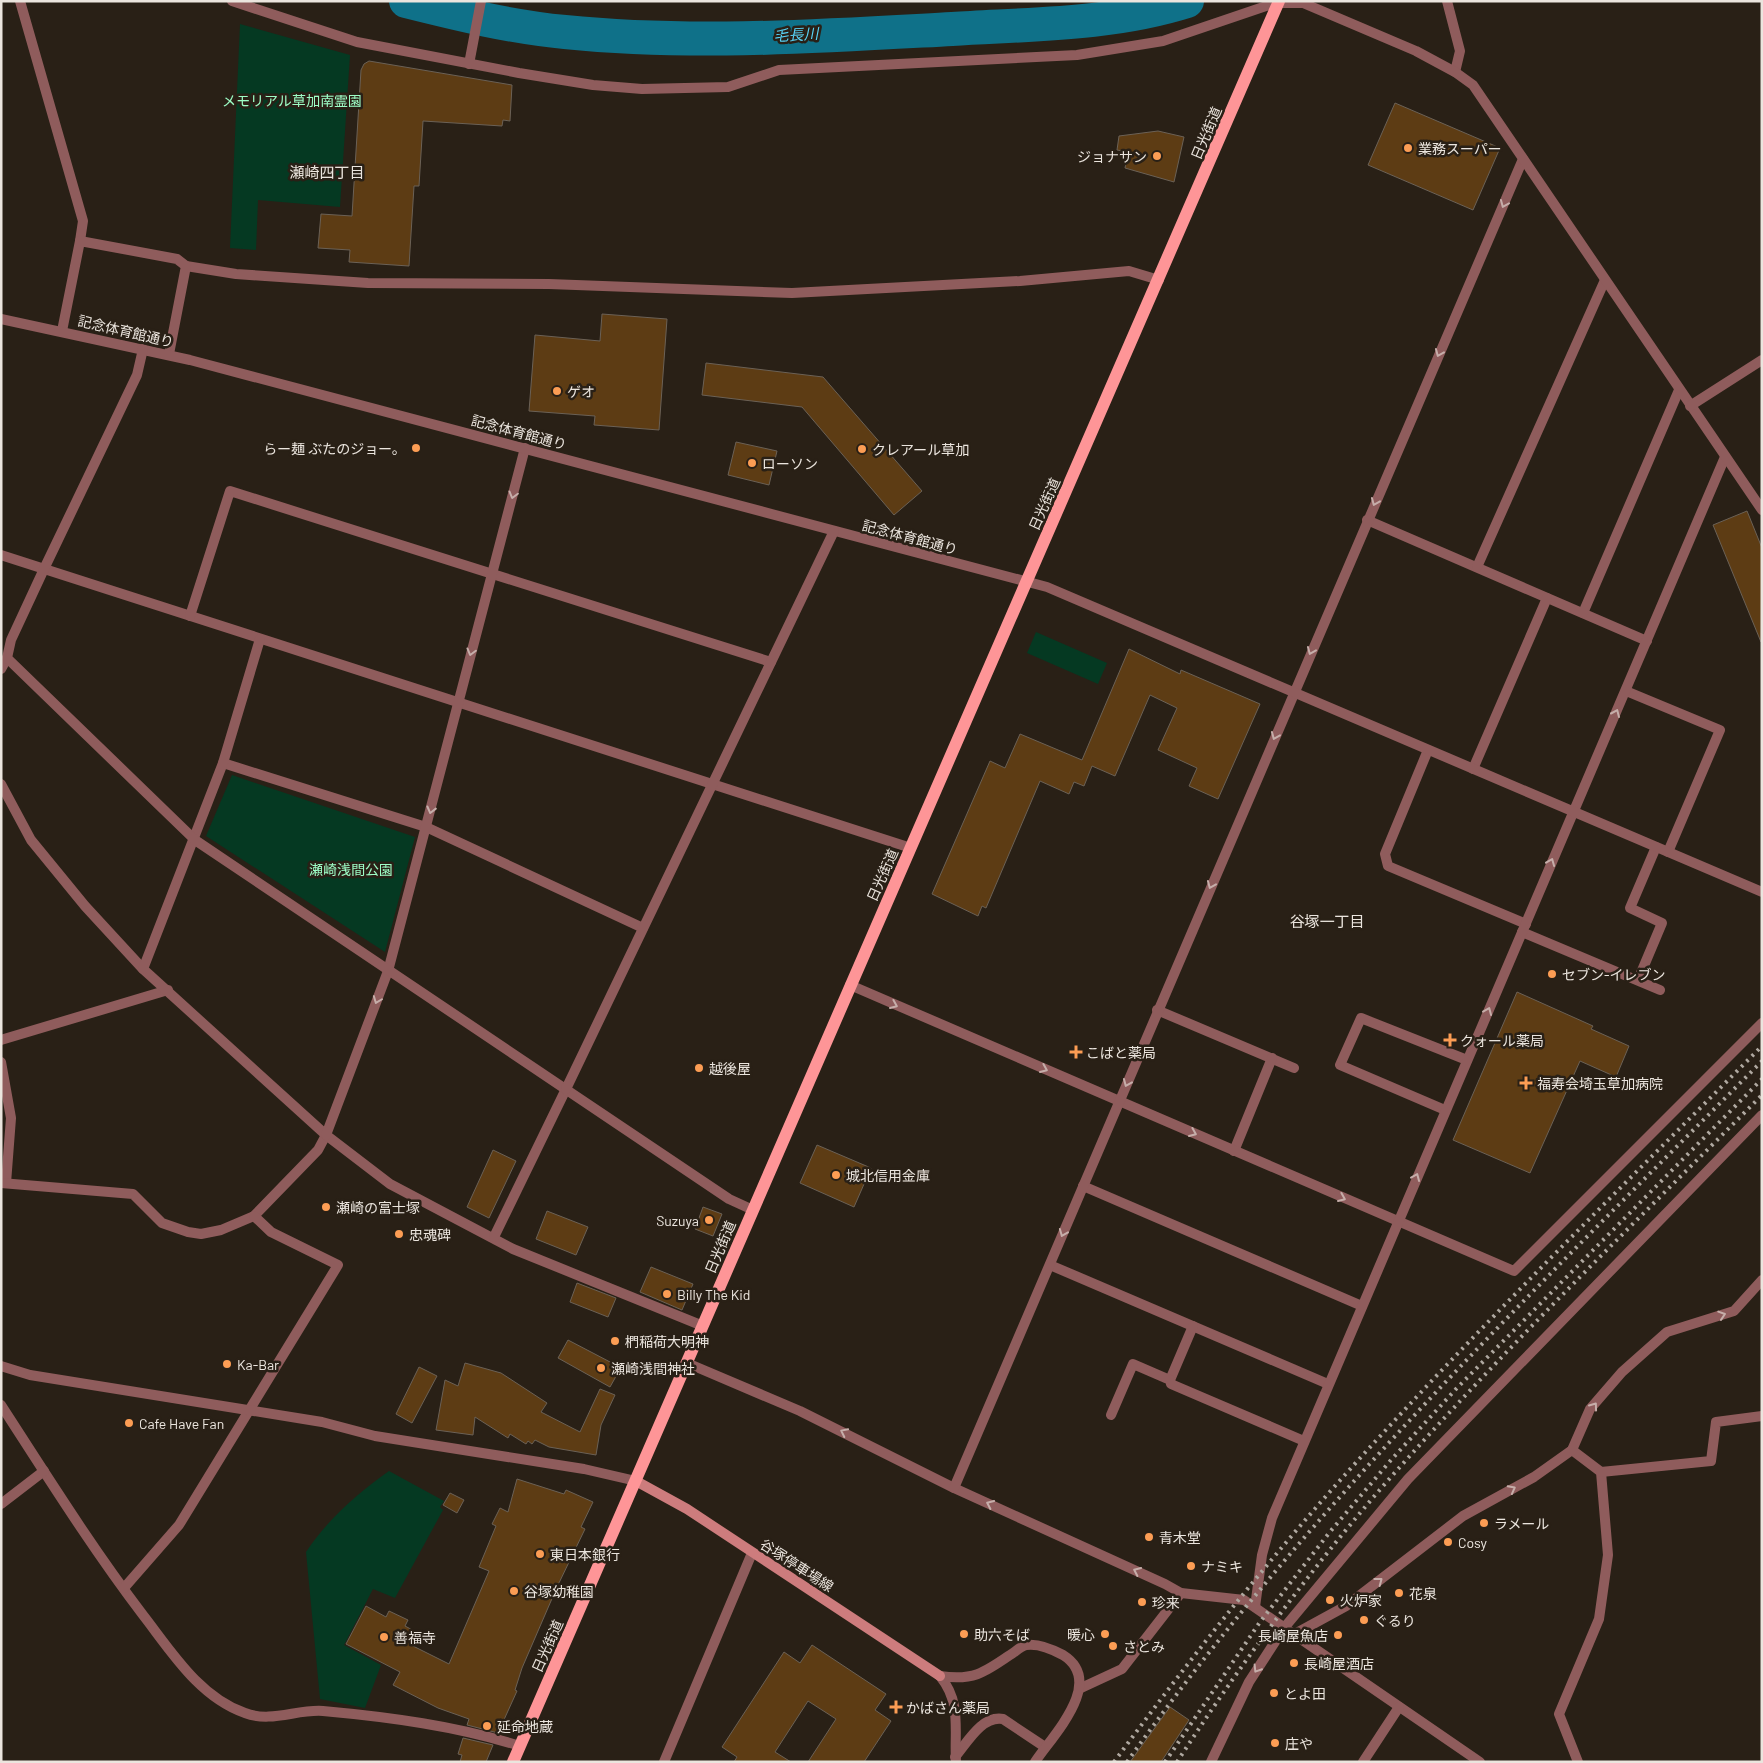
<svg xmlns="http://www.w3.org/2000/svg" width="1763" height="1763" viewBox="0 0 1763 1763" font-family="Barlow,'Noto Sans JP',sans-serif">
  <rect width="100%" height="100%" fill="#292016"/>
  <g fill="#053922">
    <polygon points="240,24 350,55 340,207 258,200 256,250 230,248"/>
    <polygon points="1036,632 1107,663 1098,684 1027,653"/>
    <polygon points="232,775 415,837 385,952 206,836"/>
    <path d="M389,1471L444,1501L440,1507L443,1510L395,1598L373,1589L344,1645L381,1665L365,1708L320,1699L306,1552C327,1520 358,1493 389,1471Z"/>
  </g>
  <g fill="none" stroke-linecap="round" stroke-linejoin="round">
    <path stroke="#0f7189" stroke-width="34" d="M406,1C458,14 511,27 565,32C693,45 824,36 952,29C1030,24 1111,25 1187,1"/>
  </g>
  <g fill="#5d3c14" stroke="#6b6156">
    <polygon points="369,61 512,85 510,121 503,120 502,126 423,121 419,186 414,186 409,266 349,262 350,250 318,248 321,214 352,216 361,70 364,64"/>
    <polygon points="1395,103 1500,148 1473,210 1368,165"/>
    <polygon points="1158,131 1184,137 1174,182 1125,168 1128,152 1117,150 1119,136"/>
    <polygon points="602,314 667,319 659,430 594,425 595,416 529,411 535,335 600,341"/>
    <polygon points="706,363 823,377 922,491 894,515 802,407 702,395"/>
    <polygon points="736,442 777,451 769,485 728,475"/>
    <polygon points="1747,511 1762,548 1761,642 1713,525"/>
    <polygon points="1129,649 1180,674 1181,670 1260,704 1218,799 1189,786 1197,768 1158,750 1177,708 1150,695 1115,776 1092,766 1084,786 1074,782 1069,794 1040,781 986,908 982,906 978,916 932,894 990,761 1005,768 1020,734 1082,760"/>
    <polygon points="1517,992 1593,1026 1591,1029 1629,1046 1616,1077 1580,1061 1530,1173 1453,1140"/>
    <polygon points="817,1145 871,1168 854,1207 800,1183"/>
    <polygon points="493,1150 516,1161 489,1218 467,1207"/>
    <polygon points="703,1207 722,1214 713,1236 695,1229"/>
    <polygon points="547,1211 588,1227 576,1255 536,1239"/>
    <polygon points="651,1267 693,1284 682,1310 640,1292"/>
    <polygon points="577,1283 616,1298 608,1317 570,1302"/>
    <polygon points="568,1340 612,1363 610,1366 619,1371 610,1387 558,1358"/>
    <polygon points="465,1363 501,1373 547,1403 541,1412 580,1432 600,1389 615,1395 601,1425 596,1455 549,1447 535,1440 532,1444 528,1441 526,1444 510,1434 508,1438 475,1417 473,1435 436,1430 445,1380 458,1386"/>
    <polygon points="419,1367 437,1376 412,1423 396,1414"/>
    <polygon points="517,1479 564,1494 566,1490 593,1502 581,1527 585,1529 557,1587 522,1668 515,1690 517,1691 498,1733 467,1725 469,1719 438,1708 393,1685 400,1672 346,1644 366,1606 386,1617 389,1611 408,1620 405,1626 418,1633 411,1645 449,1664 489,1571 479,1567 496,1526 492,1524 500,1508 508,1512"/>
    <polygon points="450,1493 464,1500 457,1513 443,1505"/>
    <polygon points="812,1645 886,1694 875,1710 891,1721 864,1762 808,1762 836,1719 808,1701 775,1752 791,1762 734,1762 737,1757 722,1747 784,1652 800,1663"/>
    <polygon points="1170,1707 1189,1720 1161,1762 1130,1762"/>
    <polygon points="463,1738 493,1745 486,1762 460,1762 462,1755 458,1754"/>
  </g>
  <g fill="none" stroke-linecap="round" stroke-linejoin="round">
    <g stroke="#8f5c5c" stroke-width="10">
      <polyline points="1522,932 1660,990"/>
      <polyline points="1638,980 1662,923 1630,908 1656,847"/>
      <polyline points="1157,1010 1294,1068"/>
      <polyline points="1,1040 168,990"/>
      <polyline points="1,1062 11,1118 6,1183"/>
      <polyline points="1445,1110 1340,1065 1361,1018 1467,1060"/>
      <polyline points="1234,1151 1272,1058"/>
      <polyline points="1,1183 133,1194 162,1223 188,1232 201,1234 221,1230 254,1216 318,1150 326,1135"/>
      <polyline points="1083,1186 1362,1306"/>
      <polyline points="1050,1265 1328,1384"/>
      <polyline points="1170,1380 1193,1326"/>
      <path d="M1,1405C47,1476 92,1548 143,1615C171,1651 199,1697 245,1713C271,1723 297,1709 323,1711C389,1717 457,1726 520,1746"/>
      <polyline points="1111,1415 1133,1364 1170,1380 1171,1384 1304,1441"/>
      <polyline points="1,1504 44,1471"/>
      <polyline points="124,1588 179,1525 338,1265 271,1232 254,1216"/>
      <path d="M955,1757C967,1743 982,1715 1003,1719L1045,1747"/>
    </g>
    <polyline stroke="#8f5c5c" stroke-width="10" points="469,64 481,1"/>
    <g stroke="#8f5c5c" stroke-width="10">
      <polyline points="20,1 83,221 80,241"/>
      <polyline points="232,1 357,42 519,73 593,85 642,89 728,87 779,70 1077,55 1163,41 1281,1"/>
      <polyline points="1447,1 1460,51 1455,72"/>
      <polyline points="186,266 236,274 368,283 549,284 792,293 1020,281 1129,271 1159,280"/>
      <polyline points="62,331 80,241 177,259 186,266 169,354"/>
      <polyline points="1367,520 1647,641"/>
      <polyline points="1,555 911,848"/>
      <polyline points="1477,567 1605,280"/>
      <polyline points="1583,613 1679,390"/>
      <polyline points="190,616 230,491 771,662"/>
      <polyline points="1,669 7,658"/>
      <polyline points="1626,691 1720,730 1668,852"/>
      <polyline points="1428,750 1385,854 1388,866 1526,924"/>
      <polyline points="223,763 426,827 643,928"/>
      <polyline points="1473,769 1547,598"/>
      <polyline points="1,784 31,840 85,906 143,969 326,1135 390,1184 513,1249 703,1326"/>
      <polyline points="143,969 223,763 260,639"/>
      <polyline points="850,985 1514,1271 1762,1023"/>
      <polyline points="326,1135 388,971 525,448"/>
      <polyline points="494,1237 566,1089"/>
      <polyline points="687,1363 800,1411 954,1488 1165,1584 1181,1593 1244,1600 1480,1762"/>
      <polyline points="1572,1450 1601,1472 1608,1555 1599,1619 1559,1714 1578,1762"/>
      <polyline points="1601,1472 1711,1461 1716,1422 1762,1416"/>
      <polyline points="954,1488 1523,159"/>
      <polyline points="1255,1607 1262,1555 1272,1518 1725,457"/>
      <polyline points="1293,1635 1346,1606 1463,1516 1534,1477 1572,1450 1590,1409 1622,1372 1667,1332 1734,1311 1762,1280"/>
      <polyline points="1081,1688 1122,1669 1181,1593"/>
      <polyline points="664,1762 752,1553"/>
      <polyline points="1211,1762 1249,1682 1284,1628 1408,1479 1762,1115"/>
      <polyline points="1363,1762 1399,1707"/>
    </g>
    <g stroke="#8f5c5c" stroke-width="10">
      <polyline points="1278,3 1303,3 1416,51 1455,72 1473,85 1762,510"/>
      <polyline points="1,319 190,360 1047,587 1762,892"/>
      <polyline points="143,349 137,375 44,569 11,640 7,658 195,840 729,1199 753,1210"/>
      <polyline points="1690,406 1762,360"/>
      <polyline points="566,1089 834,531"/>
      <polyline points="1,1366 30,1375 322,1422 375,1436 584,1469 636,1481"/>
      <path d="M940,1676C973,1681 984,1673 1010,1655C1015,1652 1021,1646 1026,1645C1039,1643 1052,1649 1063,1655C1106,1682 1053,1735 1035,1762"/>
      <path d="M940,1676C962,1703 954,1730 956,1762"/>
    </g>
    <polyline stroke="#cd7c7d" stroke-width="10" points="636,1481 687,1509 940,1676"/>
    <polyline stroke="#fe9597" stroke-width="12" points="513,1762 1279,1"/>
    <g stroke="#b0a9a1" stroke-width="4" stroke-dasharray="2.5 5" stroke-linecap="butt">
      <path d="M1114,1762C1189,1660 1267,1561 1352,1467C1483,1322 1624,1185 1762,1046"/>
      <path d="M1127,1762C1310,1504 1540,1285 1762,1061"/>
      <polyline points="1165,1762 1260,1622 1329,1533 1391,1460 1456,1389 1762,1079"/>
      <path d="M1177,1762C1238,1668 1304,1578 1377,1493C1498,1354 1632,1226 1762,1095"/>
    </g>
  </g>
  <defs><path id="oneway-chevron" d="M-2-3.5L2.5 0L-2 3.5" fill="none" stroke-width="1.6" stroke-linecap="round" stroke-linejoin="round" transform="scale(1.25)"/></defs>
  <g stroke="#c6aeaa">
    <use href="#oneway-chevron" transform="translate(1504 204) rotate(113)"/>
    <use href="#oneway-chevron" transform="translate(1439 353) rotate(113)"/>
    <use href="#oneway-chevron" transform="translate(513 495) rotate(105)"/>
    <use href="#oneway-chevron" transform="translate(1375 502) rotate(113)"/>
    <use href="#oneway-chevron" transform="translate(1311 651) rotate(113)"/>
    <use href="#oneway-chevron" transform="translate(471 652) rotate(105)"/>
    <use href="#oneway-chevron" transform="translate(1616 713) rotate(-66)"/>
    <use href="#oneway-chevron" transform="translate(1275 736) rotate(113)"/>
    <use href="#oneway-chevron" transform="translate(431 810) rotate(104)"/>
    <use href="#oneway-chevron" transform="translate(1551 862) rotate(-68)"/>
    <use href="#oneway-chevron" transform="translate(1211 885) rotate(113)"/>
    <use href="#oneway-chevron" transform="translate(377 1000) rotate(111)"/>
    <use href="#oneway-chevron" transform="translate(894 1005) rotate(23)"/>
    <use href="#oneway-chevron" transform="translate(1488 1011) rotate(-67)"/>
    <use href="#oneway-chevron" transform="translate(1044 1069) rotate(23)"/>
    <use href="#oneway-chevron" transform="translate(1127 1083) rotate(113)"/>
    <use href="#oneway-chevron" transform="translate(1193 1133) rotate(23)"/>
    <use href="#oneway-chevron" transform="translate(1416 1177) rotate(-67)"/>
    <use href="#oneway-chevron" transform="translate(1342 1198) rotate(23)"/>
    <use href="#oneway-chevron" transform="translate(1063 1233) rotate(112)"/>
    <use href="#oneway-chevron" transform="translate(1722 1315) rotate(-18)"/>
    <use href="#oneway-chevron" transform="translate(1594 1406) rotate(-54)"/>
    <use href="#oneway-chevron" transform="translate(844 1432) rotate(-154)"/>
    <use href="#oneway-chevron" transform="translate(1512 1489) rotate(-28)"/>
    <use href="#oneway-chevron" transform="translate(990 1504) rotate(-155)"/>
    <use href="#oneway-chevron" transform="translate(1137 1571) rotate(-155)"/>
    <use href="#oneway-chevron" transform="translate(1379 1581) rotate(-37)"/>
    <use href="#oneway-chevron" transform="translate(1257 1669) rotate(122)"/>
  </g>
  <g fill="#fc9d54" stroke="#292016" stroke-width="2">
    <circle cx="1408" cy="148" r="5"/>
    <circle cx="1157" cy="156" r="5"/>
    <circle cx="557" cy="391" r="5"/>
    <circle cx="416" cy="448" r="5"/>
    <circle cx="862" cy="449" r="5"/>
    <circle cx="752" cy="463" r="5"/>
    <circle cx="1552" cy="974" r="5"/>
    <path d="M1447.5 1032.5h5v5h5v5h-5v5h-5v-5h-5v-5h5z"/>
    <path d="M1073.5 1044.5h5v5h5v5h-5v5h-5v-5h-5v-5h5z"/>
    <circle cx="699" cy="1068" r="5"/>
    <path d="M1523.5 1075.5h5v5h5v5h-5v5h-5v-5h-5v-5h5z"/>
    <circle cx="836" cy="1175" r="5"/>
    <circle cx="326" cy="1207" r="5"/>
    <circle cx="709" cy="1220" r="5"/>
    <circle cx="399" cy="1234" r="5"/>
    <circle cx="667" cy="1294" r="5"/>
    <circle cx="615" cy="1341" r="5"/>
    <circle cx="227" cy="1364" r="5"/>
    <circle cx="601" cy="1368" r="5"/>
    <circle cx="129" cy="1423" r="5"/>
    <circle cx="1484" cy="1523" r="5"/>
    <circle cx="1149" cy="1537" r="5"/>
    <circle cx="1448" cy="1542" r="5"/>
    <circle cx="540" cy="1554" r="5"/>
    <circle cx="1191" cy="1566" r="5"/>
    <circle cx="514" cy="1591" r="5"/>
    <circle cx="1399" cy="1593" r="5"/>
    <circle cx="1330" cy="1600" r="5"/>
    <circle cx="1142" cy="1602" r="5"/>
    <circle cx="1364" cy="1620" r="5"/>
    <circle cx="964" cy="1634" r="5"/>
    <circle cx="1105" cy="1634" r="5"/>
    <circle cx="1338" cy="1635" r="5"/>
    <circle cx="384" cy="1637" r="5"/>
    <circle cx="1113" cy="1646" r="5"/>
    <circle cx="1294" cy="1663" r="5"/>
    <circle cx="1274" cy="1693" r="5"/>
    <path d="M893.5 1699.5h5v5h5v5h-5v5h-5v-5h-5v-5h5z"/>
    <circle cx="487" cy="1726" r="5"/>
    <circle cx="1275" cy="1743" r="5"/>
  </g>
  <g text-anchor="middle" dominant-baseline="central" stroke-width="5" stroke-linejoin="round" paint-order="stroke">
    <g font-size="14" fill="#9dfdc6" stroke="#292016">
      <text x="292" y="100">メモリアル草加南霊園</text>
      <text x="351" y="869">瀬崎浅間公園</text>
    </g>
    <g font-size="14" fill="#ebe5de" stroke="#292016">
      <text transform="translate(1206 133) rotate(-67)">日光街道</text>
      <text transform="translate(126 331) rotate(13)">記念体育館通り</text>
      <text transform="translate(519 432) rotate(15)">記念体育館通り</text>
      <text transform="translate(1044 504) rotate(-66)">日光街道</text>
      <text transform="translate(910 537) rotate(15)">記念体育館通り</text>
      <text transform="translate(882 875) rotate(-66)">日光街道</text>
      <text transform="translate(720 1247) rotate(-67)">日光街道</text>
      <text transform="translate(797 1565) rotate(33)">谷塚停車場線</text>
      <text transform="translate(547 1646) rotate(-66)">日光街道</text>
    </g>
    <g font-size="14" fill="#ebe5de" stroke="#292016" text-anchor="start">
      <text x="1418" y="148">業務スーパー</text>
      <text x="1147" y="156" text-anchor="end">ジョナサン</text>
      <text x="567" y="391">ゲオ</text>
      <text x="406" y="448" text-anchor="end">らー麺 ぶたのジョー。</text>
      <text x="872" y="449">クレアール草加</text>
      <text x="762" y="463">ローソン</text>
      <text x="1562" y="974">セブン-イレブン</text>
      <text x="1460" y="1040">クォール薬局</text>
      <text x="1086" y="1052">こばと薬局</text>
      <text x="709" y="1068">越後屋</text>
      <text x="1537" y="1083">福寿会埼玉草加病院</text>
      <text x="846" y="1175">城北信用金庫</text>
      <text x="336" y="1207">瀬崎の富士塚</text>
      <text x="699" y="1220" text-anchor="end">Suzuya</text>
      <text x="409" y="1234">忠魂碑</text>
      <text x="677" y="1294">Billy The Kid</text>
      <text x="625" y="1341">椚稲荷大明神</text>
      <text x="237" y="1364">Ka-Bar</text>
      <text x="611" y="1368">瀬崎浅間神社</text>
      <text x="139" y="1423">Cafe Have Fan</text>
      <text x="1494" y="1523">ラメール</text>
      <text x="1159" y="1537">青木堂</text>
      <text x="1458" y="1542">Cosy</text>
      <text x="550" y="1554">東日本銀行</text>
      <text x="1201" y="1566">ナミキ</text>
      <text x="524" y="1591">谷塚幼稚園</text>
      <text x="1409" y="1593">花泉</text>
      <text x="1340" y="1600">火炉家</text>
      <text x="1152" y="1602">珍来</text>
      <text x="1374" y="1620">ぐるり</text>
      <text x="974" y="1634">助六そば</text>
      <text x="1095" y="1634" text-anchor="end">暖心</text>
      <text x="1328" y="1635" text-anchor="end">長崎屋魚店</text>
      <text x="394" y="1637">善福寺</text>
      <text x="1123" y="1646">さとみ</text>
      <text x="1304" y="1663">長崎屋酒店</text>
      <text x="1284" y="1693">とよ田</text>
      <text x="906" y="1707">かばさん薬局</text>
      <text x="497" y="1726">延命地蔵</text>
      <text x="1285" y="1743">庄や</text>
    </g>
    <g font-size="15" font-style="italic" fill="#58d3f7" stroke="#292016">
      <text transform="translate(796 34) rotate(-3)">毛長川</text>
    </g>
    <g font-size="15" fill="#ebe5de" stroke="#292016">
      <text x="327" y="172">瀬崎四丁目</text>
      <text x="1327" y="921">谷塚一丁目</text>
    </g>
  </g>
  <rect width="1763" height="1763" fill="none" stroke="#ebe5de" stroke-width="5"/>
</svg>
